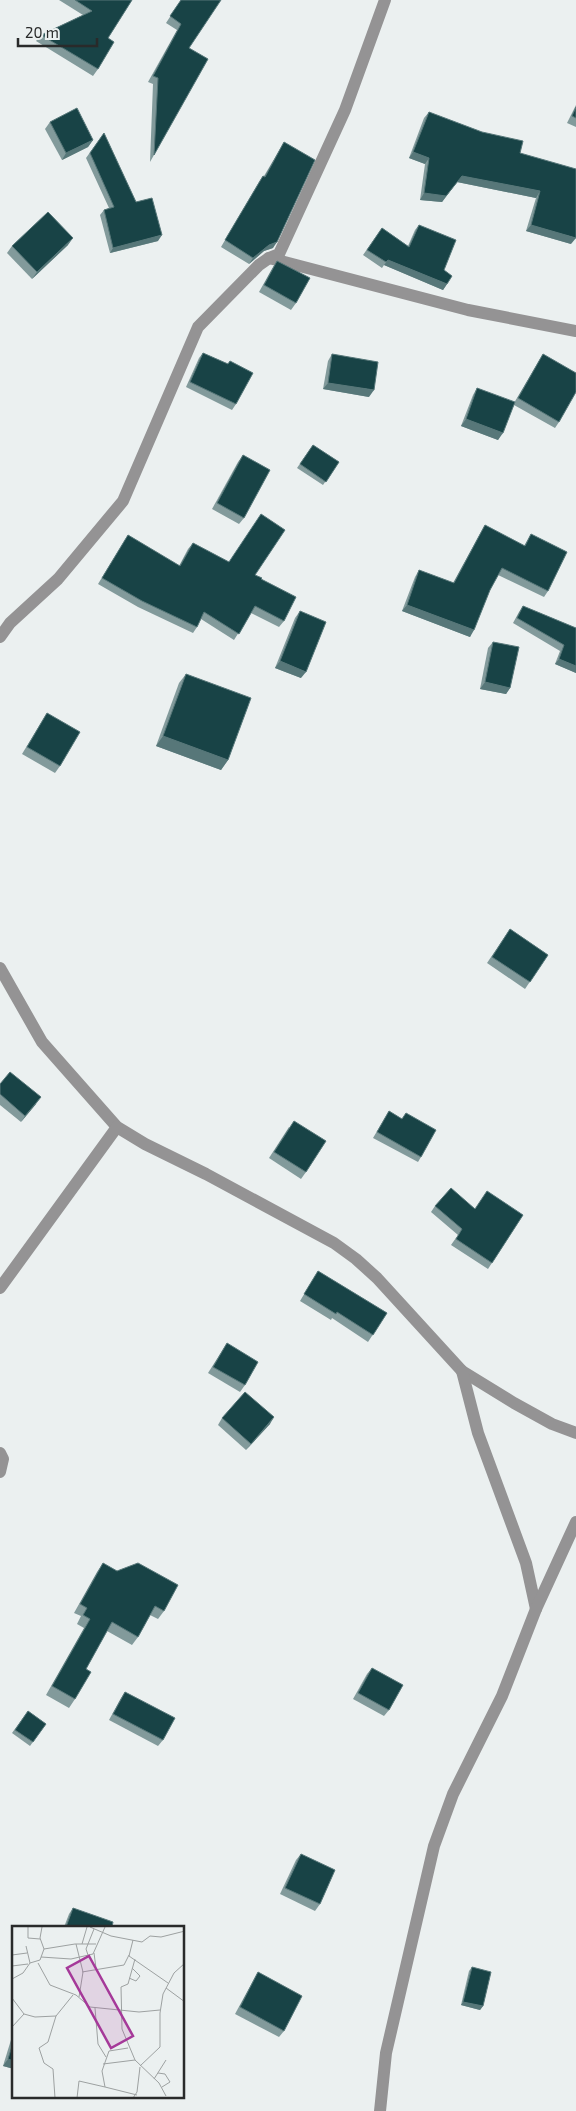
<svg xmlns="http://www.w3.org/2000/svg" width="576" height="2111" viewBox="0 0 576 2111" font-family="'Exo 2',sans-serif">
  <rect width="100%" height="100%" fill="#ebf0f0"/>
  <g fill="none" stroke-linecap="round" stroke-linejoin="round">
    <g stroke="#949394" stroke-width="12">
      <polyline points="269,258 468,310 576,331"/>
      <polyline points="0,637 10,623 58,579 123,501 198,327 259,265 269,258 279,254 345,110 385,0"/>
      <polyline points="0,968 42,1042 117,1127 145,1144 206,1174 334,1243 356,1259 377,1278 462,1371 514,1403 552,1424 576,1433"/>
      <polyline points="0,1288 117,1127"/>
      <polyline points="462,1371 478,1433 526,1563 536,1609"/>
      <polyline points="0,1453 3,1459 0,1472"/>
      <polyline points="380,2111 386,2053 434,1846 453,1794 502,1696 536,1609 576,1522"/>
    </g>
  </g>
  <g fill="#829a9b">
    <polygon points="59,0 132,0 108,38 98,69 93,76 36,41 41,35 83,15"/>
    <polygon points="181,0 189,48 154,155 150,162 153,84 148,82 177,30 166,23"/>
    <polygon points="576,105 576,127 567,123"/>
    <polygon points="429,112 520,153 571,244 526,231 536,198 457,182 442,202 420,200 425,164 409,158 424,118"/>
    <polygon points="50,122 93,140 88,147 62,160 45,129"/>
    <polygon points="104,133 136,202 158,241 110,253 100,215 104,210 109,208 86,158"/>
    <polygon points="284,142 273,248 264,251 249,264 221,247 259,182 263,176 264,176 280,149"/>
    <polygon points="419,225 444,270 447,284 443,290 384,265 382,268 363,255 382,228 408,246 415,230"/>
    <polygon points="68,245 32,279 7,253 12,246"/>
    <polygon points="277,261 296,303 291,310 259,292 273,267"/>
    <polygon points="203,353 228,364 230,361 236,404 232,410 186,387 199,358"/>
    <polygon points="332,354 369,397 323,389 328,361"/>
    <polygon points="543,354 559,422 555,428 514,405 498,440 461,426 473,395 477,388 514,403"/>
    <polygon points="313,445 339,462 323,485 297,468"/>
    <polygon points="243,455 244,518 239,524 212,509 238,462"/>
    <polygon points="485,525 524,546 531,534 548,591 544,597 498,575 490,590 470,637 402,611 415,577 419,570 453,583 481,532"/>
    <polygon points="128,535 179,566 188,549 193,543 229,562 255,575 261,579 284,621 279,627 251,613 234,640 201,619 197,627 193,633 138,607 98,584"/>
    <polygon points="523,606 576,628 576,673 555,664 560,651 513,623 519,612"/>
    <polygon points="300,611 301,678 275,668 295,618"/>
    <polygon points="493,642 510,688 506,694 480,689 488,648"/>
    <polygon points="186,674 228,760 221,770 156,746 179,683"/>
    <polygon points="47,713 60,766 55,773 22,754"/>
    <polygon points="510,929 548,955 525,989 487,963"/>
    <polygon points="0,1084 36,1104 21,1122 0,1105"/>
    <polygon points="389,1111 402,1119 406,1113 421,1157 418,1162 373,1138"/>
    <polygon points="289,1127 306,1172 301,1179 269,1158"/>
    <polygon points="435,1206 475,1209 523,1215 488,1269 451,1245 458,1235 431,1212"/>
    <polygon points="318,1271 387,1313 368,1342 332,1318 331,1320 300,1301"/>
    <polygon points="227,1343 245,1385 240,1392 208,1373"/>
    <polygon points="222,1418 270,1424 246,1450 218,1425"/>
    <polygon points="103,1563 164,1611 158,1619 150,1615 138,1637 132,1645 107,1631 86,1669 75,1699 69,1708 46,1695 84,1628 77,1624 81,1616 74,1613 97,1572"/>
    <polygon points="372,1668 389,1710 384,1716 353,1699 367,1674"/>
    <polygon points="125,1692 163,1740 158,1746 109,1720 121,1698"/>
    <polygon points="28,1711 46,1724 30,1746 12,1733"/>
    <polygon points="301,1854 320,1904 315,1911 280,1894 296,1860"/>
    <polygon points="73,1908 112,1927 64,1927 69,1914"/>
    <polygon points="472,1967 483,2006 480,2010 461,2005 469,1971"/>
    <polygon points="258,1972 284,2031 279,2037 235,2014 254,1979"/>
    <polygon points="14,2030 14,2069 3,2066"/>
  </g>
  <g fill="#577779">
    <polygon points="93,140 88,147 62,160 66,153"/>
    <polygon points="413,152 429,158 425,164 409,158"/>
    <polygon points="462,176 540,191 536,198 457,182 442,202 420,200 424,193"/>
    <polygon points="531,225 576,238 571,244 526,231"/>
    <polygon points="162,235 158,241 110,253 113,248"/>
    <polygon points="73,238 68,245 32,279 37,272"/>
    <polygon points="277,242 273,248 264,251 249,264 253,258 269,245"/>
    <polygon points="388,260 447,284 443,290 384,265"/>
    <polygon points="328,383 374,390 369,397 323,389"/>
    <polygon points="466,419 503,433 498,440 461,426"/>
    <polygon points="407,605 474,630 470,637 402,611"/>
    <polygon points="559,659 576,666 576,673 555,664"/>
    <polygon points="280,661 306,672 301,678 275,668"/>
    <polygon points="485,682 510,688 506,694 480,689"/>
    <polygon points="163,736 228,760 221,770 156,746"/>
    <polygon points="41,1097 36,1104 21,1122 25,1116"/>
    <polygon points="274,1417 270,1424 246,1450 251,1444"/>
    <polygon points="463,2002 483,2006 480,2010 461,2005"/>
    <polygon points="8,2059 14,2061 14,2069 3,2066"/>
  </g>
  <g fill="#184346" stroke="#577779">
    <polygon points="75,0 132,0 108,38 114,42 98,69 41,35 92,11"/>
    <polygon points="181,0 221,0 189,48 208,59 154,155 158,78 153,76 181,24 170,16"/>
    <polygon points="576,107 576,118 572,116"/>
    <polygon points="77,108 93,140 66,153 50,122"/>
    <polygon points="429,112 482,132 523,141 520,153 576,169 576,238 531,225 540,191 462,176 446,196 424,193 429,158 413,152"/>
    <polygon points="104,133 136,202 152,198 162,235 113,248 104,210 114,207 90,153"/>
    <polygon points="284,142 315,160 277,242 269,245 253,258 225,240 263,176 265,177"/>
    <polygon points="48,212 73,238 37,272 12,246"/>
    <polygon points="419,225 456,240 444,270 452,276 447,284 388,260 386,262 367,250 382,228 409,247"/>
    <polygon points="277,261 310,278 296,303 264,285"/>
    <polygon points="203,353 228,364 230,361 253,373 236,404 190,382"/>
    <polygon points="332,354 378,362 374,390 328,383"/>
    <polygon points="543,354 576,373 576,392 559,422 518,398"/>
    <polygon points="477,388 515,402 503,433 466,419"/>
    <polygon points="313,445 339,462 326,482 300,464"/>
    <polygon points="243,455 270,470 244,518 217,503"/>
    <polygon points="261,514 285,530 255,575 262,578 261,579 296,597 284,621 255,606 239,634 204,612 197,627 142,601 102,578 128,535 180,566 193,543 229,562"/>
    <polygon points="485,525 525,546 531,534 567,552 548,591 502,568 490,590 474,630 407,605 419,570 454,583"/>
    <polygon points="523,606 576,628 576,666 559,659 564,645 517,618"/>
    <polygon points="300,611 326,622 306,672 280,661"/>
    <polygon points="493,642 519,647 510,688 485,682"/>
    <polygon points="186,674 251,698 228,760 163,736"/>
    <polygon points="47,713 80,732 60,766 27,747"/>
    <polygon points="510,929 548,955 530,982 492,957"/>
    <polygon points="10,1072 41,1097 25,1116 0,1094 0,1084"/>
    <polygon points="389,1111 402,1119 406,1113 436,1130 421,1157 377,1132"/>
    <polygon points="294,1121 326,1141 306,1172 274,1152"/>
    <polygon points="451,1188 475,1209 487,1191 523,1215 492,1263 456,1239 462,1229 435,1206"/>
    <polygon points="318,1271 387,1313 373,1335 337,1312 336,1314 304,1294"/>
    <polygon points="227,1343 258,1362 245,1385 213,1367"/>
    <polygon points="245,1392 274,1417 251,1444 222,1418"/>
    <polygon points="103,1563 117,1571 138,1563 178,1585 164,1611 155,1606 138,1637 112,1622 86,1669 91,1672 75,1699 52,1686 90,1619 83,1615 87,1608 80,1604"/>
    <polygon points="372,1668 403,1685 389,1710 358,1693"/>
    <polygon points="125,1692 175,1718 163,1740 113,1714"/>
    <polygon points="28,1711 46,1724 33,1742 15,1730"/>
    <polygon points="301,1854 335,1870 320,1904 285,1888"/>
    <polygon points="73,1908 113,1922 112,1927 66,1927"/>
    <polygon points="472,1967 491,1972 483,2006 463,2002"/>
    <polygon points="258,1972 302,1996 284,2031 240,2007"/>
    <polygon points="14,2040 14,2061 8,2059"/>
  </g>
  <g transform="translate(12 1926)">
    <rect width="172" height="172" fill="#ebf0f0"/>
    <path fill="none" stroke="#9da1a1" stroke-width="1" d="M16,1V12L28,13M78,1L99,10L130,16L138,10L149,11L173,5M121,14L117,30L156,57M64,18L71,46L67,71M70,18L75,1M14,20L18,37M32,23L63,18H84M82,27L84,42M0,29L15,27M76,29L74,23L82,3M29,31L59,33L81,28L93,1M123,33L116,58L109,61L110,103L123,134L147,157L154,170M26,37L38,59L64,69L78,81L127,86L148,84M0,40L16,38M70,46L112,39L117,29M117,52L124,55L128,50L120,42M154,62L173,76M0,63V53L11,47L18,37L28,34L32,23L28,12L30,1M0,72L12,88L23,91L44,90M83,82L86,118L94,131M0,101L12,88M116,122L97,125L90,145L93,161L125,169M91,138L123,134M128,140L148,121V87L151,68L162,47L173,37M146,147L153,148L158,156L150,161M142,153L154,134M43,172L41,143L32,137L27,122L36,116L44,90L61,69M65,172L67,155L93,161M121,172L125,166L128,141"/>
    <path fill="#a53999" fill-opacity="0.15" stroke="#a53999" stroke-width="2.5" d="M77,30L121,110L99,122L55,42Z"/>
    <rect width="172" height="172" fill="none" stroke="#292a2a" stroke-width="2.5"/>
  </g>
  <path d="M18 38v8h79v-8" fill="none" stroke="#292a2a" stroke-width="2.5"/>
  <text x="25" y="38" font-size="15" fill="#292a2a" stroke="#ebf0f0" stroke-width="4" paint-order="stroke">20 m</text>
</svg>
